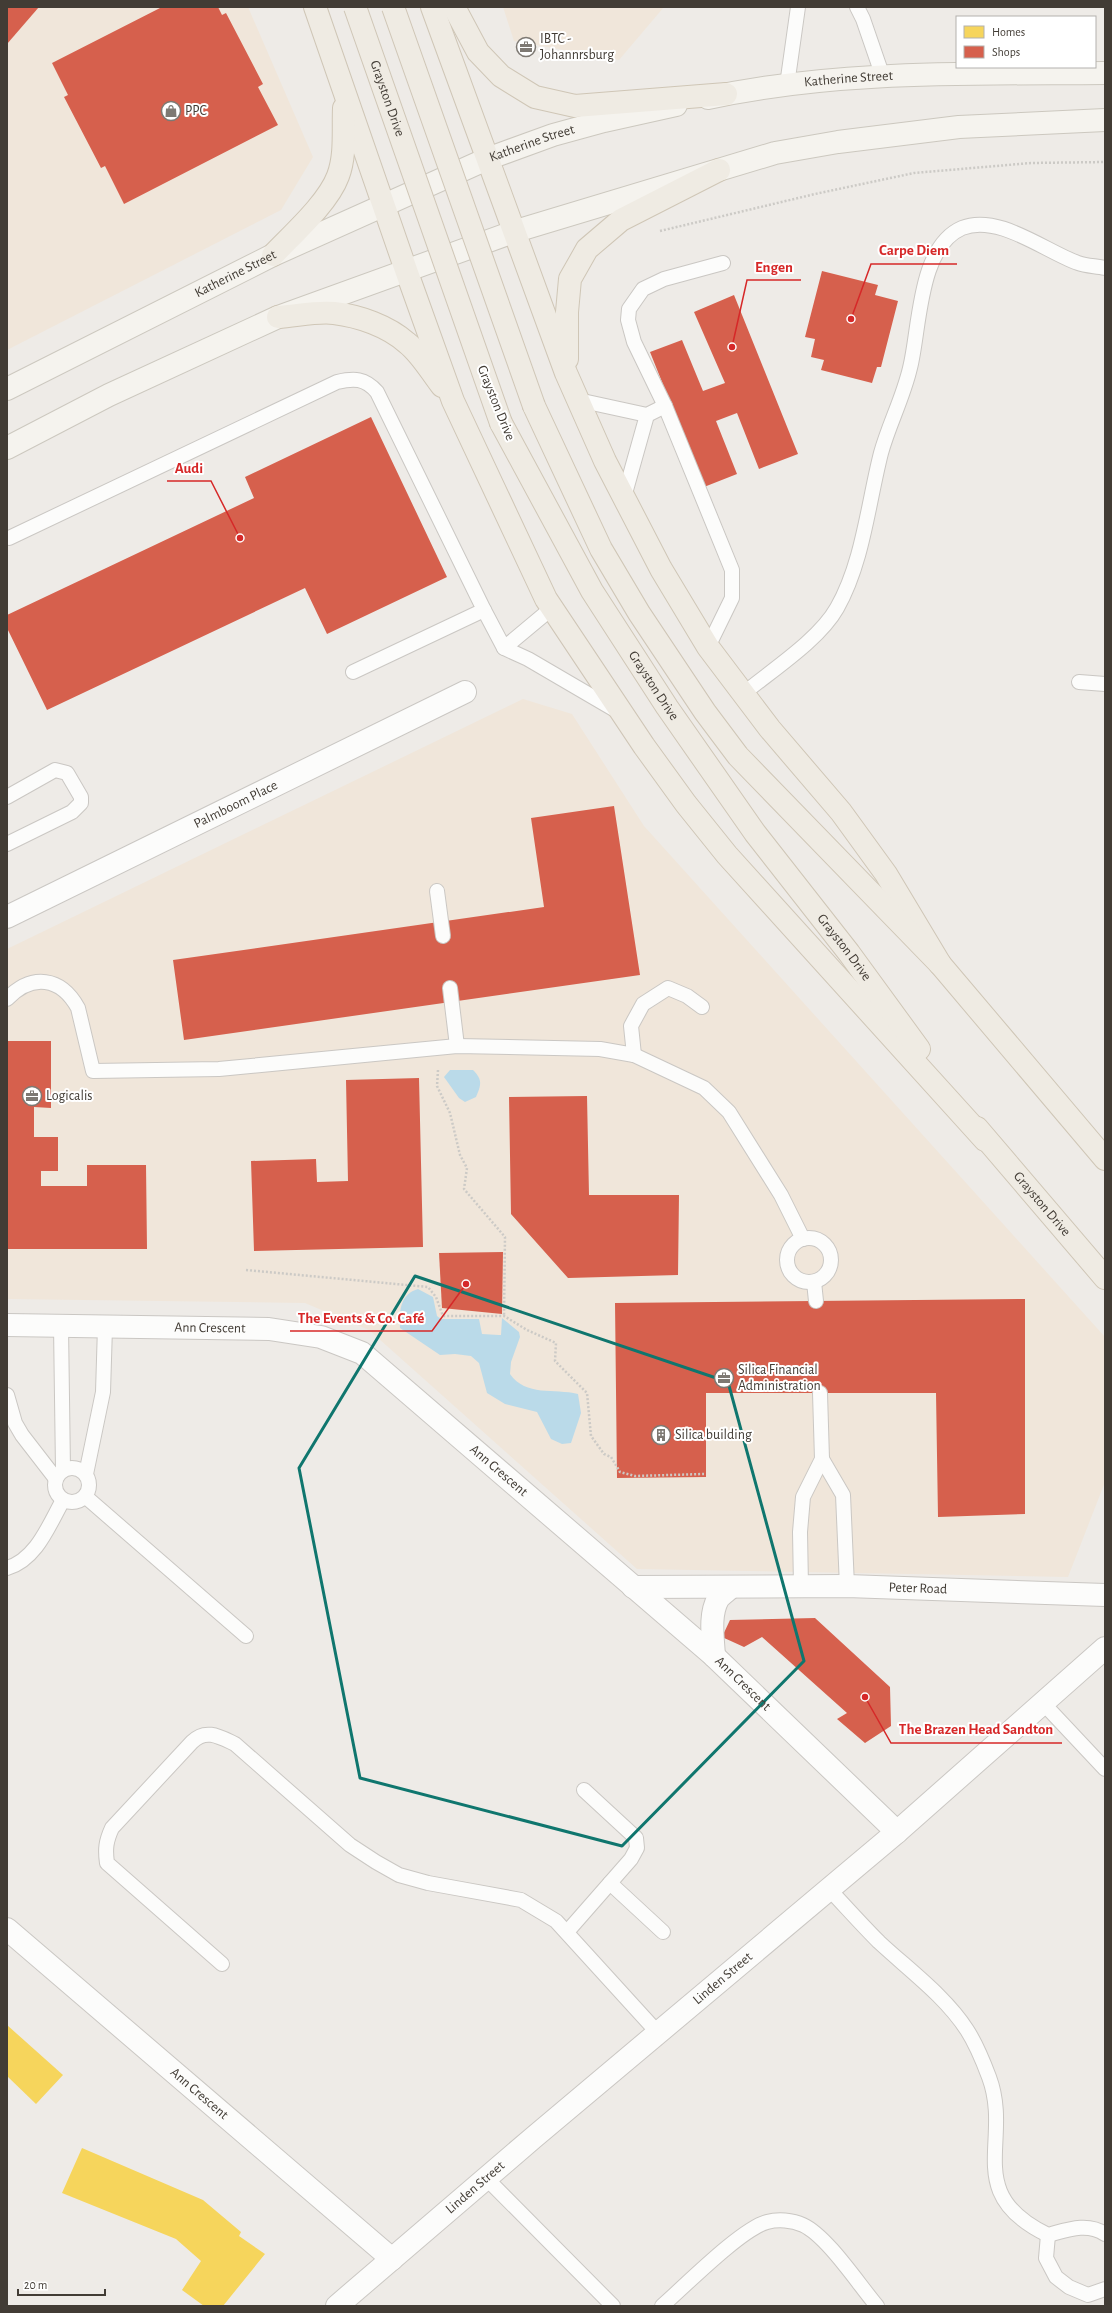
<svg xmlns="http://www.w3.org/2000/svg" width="1112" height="2313" viewBox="0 0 1112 2313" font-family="'Alegreya Sans',sans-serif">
  <rect width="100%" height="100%" fill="#eeebe7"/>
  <g fill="#f0e6da">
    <polygon points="7,7 248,7 313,157 281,210 7,350"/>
    <polygon points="503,7 664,7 619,60 514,41"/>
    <polygon points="523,699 572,714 644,826 1105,1337 1105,1482 1068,1577 637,1569 369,1330 305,1303 7,1299 7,949"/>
  </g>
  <g fill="#badae9">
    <path d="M450,1070H473C483,1080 481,1085 476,1097L465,1102L459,1098L444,1077Z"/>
    <path d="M418,1289L433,1297L437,1316L441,1319H479L482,1334L499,1335H501L502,1318L519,1332L520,1337L511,1362L510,1374C526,1397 554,1388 578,1394L581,1413L571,1443L562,1444L551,1439L537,1412L505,1404L487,1393L479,1363L471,1356L455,1354L440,1355L400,1328C399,1312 400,1294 418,1289Z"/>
  </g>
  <g fill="#f6d55c">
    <polygon points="7,2025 63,2075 36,2104 7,2076"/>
    <polygon points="82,2148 203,2200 241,2232 239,2236 265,2254 223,2306 204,2306 182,2290 201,2261 176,2239 62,2193"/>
  </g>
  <g fill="#d6604d">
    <polygon points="7,7 39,7 7,44"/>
    <polygon points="162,7 218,7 222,15 226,13 263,84 258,87 278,125 124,204 105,166 101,168 64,97 68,95 52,63"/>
    <polygon points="822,271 878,285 875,295 898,301 881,367 877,367 872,383 821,370 824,360 811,357 815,339 805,337"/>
    <polygon points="734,295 798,454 759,469 737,413 716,421 737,474 704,487 650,352 682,340 703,391 725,383 694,312"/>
    <polygon points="371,417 447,577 327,634 305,588 47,710 7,628 7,615 254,498 245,477"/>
    <polygon points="614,806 640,975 184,1040 173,960 544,907 531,818"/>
    <polygon points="7,1041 51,1041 51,1108 34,1107 34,1137 58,1137 58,1171 41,1171 41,1186 87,1186 87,1165 146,1165 147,1249 7,1249"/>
    <polygon points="419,1078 423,1247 254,1251 251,1161 316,1159 317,1182 348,1181 346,1080"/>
    <polygon points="587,1096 589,1195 679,1195 678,1275 568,1278 511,1214 509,1097"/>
    <polygon points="503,1252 502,1314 442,1308 439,1253"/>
    <polygon points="1025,1299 1025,1514 938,1517 936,1393 706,1393 706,1477 617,1478 615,1303"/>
    <polygon points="815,1618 890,1687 891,1726 865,1743 837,1719 847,1713 762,1637 744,1647 722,1637 730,1620"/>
  </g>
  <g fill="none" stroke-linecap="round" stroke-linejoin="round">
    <defs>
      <g id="lane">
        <polyline points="857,7 863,19 883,77"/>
        <polyline points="787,85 798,7"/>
        <polyline points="578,400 647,415 665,406"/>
        <polyline points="624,497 647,415"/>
        <path d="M9,538L337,382C354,378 365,378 377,392L484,610L353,672"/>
        <polyline points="484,610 504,648 528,659 617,711"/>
        <polyline points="708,647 732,598 732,570 665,406 634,342 628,320 629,309 643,289 664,279 723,263"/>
        <polyline points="504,648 552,608"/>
        <polyline points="1079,682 1105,684"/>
        <path d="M743,694C772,670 819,640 837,608C863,562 868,504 881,453C889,424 903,398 910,368C920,329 918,247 962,228C998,213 1046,252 1078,263C1086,266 1096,266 1105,268"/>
        <polyline points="7,797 55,770 67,773 81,797 81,803 72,812 7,844"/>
        <polyline points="437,891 443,936"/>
        <polyline points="450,988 457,1046"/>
        <path d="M7,999C32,973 61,977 78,1008L93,1071L219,1069L457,1046L600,1049L634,1055L704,1088L729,1112L781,1195L803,1239"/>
        <polyline points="634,1055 631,1026 643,1004 668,988 687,996 702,1007"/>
        <circle cx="809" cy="1260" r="22"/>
        <polyline points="814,1282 816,1301"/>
        <polyline points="61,1326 63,1470"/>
        <polyline points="7,1395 15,1423 22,1435 56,1479"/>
        <polyline points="822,1459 843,1495 847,1586"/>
        <circle cx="72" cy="1485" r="17"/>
        <polyline points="86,1474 103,1392 105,1327"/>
        <polyline points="86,1497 246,1636"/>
        <path d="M7,1568C36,1560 49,1525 63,1500"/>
        <polyline points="801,1586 800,1532 803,1497 822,1459 820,1393"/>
        <polyline points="1043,1703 1105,1769"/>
        <polyline points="610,1883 663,1932"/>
        <path d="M829,1889C846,1907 862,1925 879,1942C909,1970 945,1996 967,2030C976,2044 983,2061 989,2077C1013,2141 961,2193 1048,2235C1067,2230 1087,2222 1105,2234"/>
        <polyline points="567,1932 631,1859 637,1848 636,1838 584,1790"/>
        <path d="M222,1964L107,1863C105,1849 106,1841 112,1828L192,1742C206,1728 220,1737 235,1744L350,1845L376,1862L399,1875L428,1883L521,1900L556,1921L658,2033"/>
        <polyline points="486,2178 613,2306"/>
        <polyline points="1048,2235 1046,2258 1056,2277 1069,2287 1088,2295 1105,2289"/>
        <path d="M662,2306C685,2286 741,2229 767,2222C778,2219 792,2220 803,2225C827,2236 859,2285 877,2306"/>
      </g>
      <g id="street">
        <path id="s1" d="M7,917L465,692"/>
        <path id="s2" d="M7,1325L269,1329L321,1337L362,1353L714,1656L897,1832"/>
        <path id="s3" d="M633,1587L847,1586L1105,1595"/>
        <path d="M714,1656C713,1638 709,1615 718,1599C721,1595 727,1591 730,1588"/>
        <path id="s4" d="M7,1929L392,2259"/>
        <path id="s5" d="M337,2306L533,2138L897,1832L1105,1648"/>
      </g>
      <g id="secondary">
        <path id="s6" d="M708,98C837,70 973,74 1105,73"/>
        <path id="s7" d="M7,389L273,255L487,159L553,135L604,121L676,105"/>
        <polyline points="7,448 109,395 278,317 516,231 775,153 838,142 959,127 1105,120"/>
      </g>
      <g id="primary">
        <polyline points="315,7 406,270 453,401 546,599 644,746 686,804 727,855 985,1140"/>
        <polyline points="432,7 566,373 605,461 661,569 708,647 770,729 841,812 886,874 940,964"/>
        <polyline points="454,7 478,52 501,76 535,97 575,106 726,94"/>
        <path d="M273,255C293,234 328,203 338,176C346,155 343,130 344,108"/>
        <path d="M278,317C296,316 316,311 334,313C359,316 388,326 407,343C421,354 431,372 442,386"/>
        <polyline points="567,359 567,312 570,279 587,249 621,220 719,170"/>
        <polyline points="534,406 601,549 639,613 705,712 738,756 940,964 1105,1159"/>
        <path id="s8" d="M501,423L592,591L667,707L755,833L849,953L919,1049"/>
        <path id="s9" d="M977,1128L1105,1278"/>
      </g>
    </defs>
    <use href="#lane" stroke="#cac7c3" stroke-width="16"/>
    <use href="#street" stroke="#cac7c3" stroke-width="24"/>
    <use href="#secondary" stroke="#ccc8bf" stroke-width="24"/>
    <use href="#primary" stroke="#cfc6b6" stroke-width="24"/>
    <g stroke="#cccac6" stroke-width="2.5" stroke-dasharray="2 2" stroke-linecap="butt">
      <polyline points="660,231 815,194 914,173 1031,163 1105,162"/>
      <polyline points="438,1070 437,1086 450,1113 460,1155 467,1168 464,1189 505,1237 504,1316"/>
      <polyline points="246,1270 428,1287 436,1297 443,1316 504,1316 527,1330 556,1343 555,1361 587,1393 591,1436 604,1454 611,1457 620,1472 635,1476 704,1474"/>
    </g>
    <use href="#lane" stroke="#fcfcfb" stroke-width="14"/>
    <use href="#street" stroke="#fcfcfb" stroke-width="22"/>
    <use href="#secondary" stroke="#f5f3ee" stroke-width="22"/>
    <use href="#primary" stroke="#efebe3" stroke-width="22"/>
    <defs>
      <g id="primary-bridge">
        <path id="s10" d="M355,7L501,423"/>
        <polyline points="393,7 534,406"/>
      </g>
    </defs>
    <use href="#primary-bridge" stroke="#cfc6b6" stroke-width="24" stroke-linecap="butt"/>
    <use href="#primary-bridge" stroke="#efebe3" stroke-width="22"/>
  </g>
  <path fill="none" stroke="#0f766e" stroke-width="3" stroke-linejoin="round" d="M415,1276L728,1382L804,1661L622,1846L360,1778L299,1468Z"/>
  <defs>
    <symbol id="office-ring" viewBox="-11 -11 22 22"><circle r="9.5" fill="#fff" stroke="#7e7973" stroke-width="1.5"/><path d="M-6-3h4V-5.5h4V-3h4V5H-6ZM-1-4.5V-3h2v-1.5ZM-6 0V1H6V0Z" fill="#7e7973"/></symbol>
    <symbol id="shop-ring" viewBox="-11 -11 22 22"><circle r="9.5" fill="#fff" stroke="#7e7973" stroke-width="1.5"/><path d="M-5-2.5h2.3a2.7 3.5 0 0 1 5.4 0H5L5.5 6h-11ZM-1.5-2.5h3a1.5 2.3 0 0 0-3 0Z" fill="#7e7973"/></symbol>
    <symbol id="building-ring" viewBox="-11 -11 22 22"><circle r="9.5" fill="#fff" stroke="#7e7973" stroke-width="1.5"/><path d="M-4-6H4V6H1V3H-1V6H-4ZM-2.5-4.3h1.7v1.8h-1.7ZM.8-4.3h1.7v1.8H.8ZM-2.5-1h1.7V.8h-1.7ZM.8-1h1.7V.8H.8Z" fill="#7e7973"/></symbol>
  </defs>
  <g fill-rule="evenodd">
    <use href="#office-ring" x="515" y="36" width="22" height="22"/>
    <use href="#shop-ring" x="160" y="100" width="22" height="22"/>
    <use href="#office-ring" x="21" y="1085" width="22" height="22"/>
    <use href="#office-ring" x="713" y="1367" width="22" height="22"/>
    <use href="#building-ring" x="650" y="1424" width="22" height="22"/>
  </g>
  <g text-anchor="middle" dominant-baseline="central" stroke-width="4" stroke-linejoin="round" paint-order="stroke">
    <g font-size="14" fill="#423c35" stroke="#fff" text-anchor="start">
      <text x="540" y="39">IBTC -<tspan x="540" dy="16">Johannrsburg</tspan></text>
      <text x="185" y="111">PPC</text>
      <text x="46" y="1096">Logicalis</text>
      <text x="738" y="1370">Silica Financial<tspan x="738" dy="16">Administration</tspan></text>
      <text x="675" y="1435">Silica building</text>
    </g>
    <g font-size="14" fill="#423c35" stroke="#fff">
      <text stroke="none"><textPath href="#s6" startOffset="142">Katherine Street</textPath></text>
      <text stroke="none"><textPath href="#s10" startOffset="97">Grayston Drive</textPath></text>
      <text stroke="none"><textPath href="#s7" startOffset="580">Katherine Street</textPath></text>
      <text stroke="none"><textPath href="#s7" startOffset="256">Katherine Street</textPath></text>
      <text transform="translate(496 403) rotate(68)">Grayston Drive</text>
      <text stroke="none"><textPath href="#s8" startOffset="304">Grayston Drive</textPath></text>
      <text stroke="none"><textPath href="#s1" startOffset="255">Palmboom Place</textPath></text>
      <text stroke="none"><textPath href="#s8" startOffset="628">Grayston Drive</textPath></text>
      <text stroke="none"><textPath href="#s9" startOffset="100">Grayston Drive</textPath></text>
      <text stroke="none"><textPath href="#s2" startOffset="203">Ann Crescent</textPath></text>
      <text stroke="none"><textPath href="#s2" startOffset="539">Ann Crescent</textPath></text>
      <text stroke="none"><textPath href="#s3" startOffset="285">Peter Road</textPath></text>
      <text stroke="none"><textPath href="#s2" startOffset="863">Ann Crescent</textPath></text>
      <text stroke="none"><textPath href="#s5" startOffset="506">Linden Street</textPath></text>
      <text stroke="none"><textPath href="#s4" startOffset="253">Ann Crescent</textPath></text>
      <text stroke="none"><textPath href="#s5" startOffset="182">Linden Street</textPath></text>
    </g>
  </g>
  <path fill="none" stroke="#d62828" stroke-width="1.5" d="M851 319L871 264H957M732 347L747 280H801M240 538L211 481H167M466 1284L432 1331H290M865 1697L891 1743H1062"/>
  <g fill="#d62828" stroke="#fff" stroke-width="1.5">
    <circle cx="851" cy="319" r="4"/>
    <circle cx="732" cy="347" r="4"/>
    <circle cx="240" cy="538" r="4"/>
    <circle cx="466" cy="1284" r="4"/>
    <circle cx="865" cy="1697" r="4"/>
  </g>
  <g font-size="15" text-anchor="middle" font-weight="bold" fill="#d62828" stroke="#fff" stroke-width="4" stroke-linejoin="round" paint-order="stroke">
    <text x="914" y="255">Carpe Diem</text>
    <text x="774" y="272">Engen</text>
    <text x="189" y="473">Audi</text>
    <text x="361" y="1323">The Events &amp; Co. Café</text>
    <text x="976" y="1734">The Brazen Head Sandton</text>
  </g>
  <rect width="1112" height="2313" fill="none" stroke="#423c35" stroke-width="16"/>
  <rect x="956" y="16" width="140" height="52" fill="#ffffff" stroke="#b3b1ae"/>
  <rect x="964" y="26" width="20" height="12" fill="#f6d55c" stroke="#b3b1ae"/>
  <text x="992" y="36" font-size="12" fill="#423c35">Homes</text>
  <rect x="964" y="46" width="20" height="12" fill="#d6604d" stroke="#b3b1ae"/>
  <text x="992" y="56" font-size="12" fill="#423c35">Shops</text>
  <path d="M18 2289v6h87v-6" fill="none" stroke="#423c35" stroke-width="2"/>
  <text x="24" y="2289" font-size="12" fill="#423c35" stroke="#ffffff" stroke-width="3" paint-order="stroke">20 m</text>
</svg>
